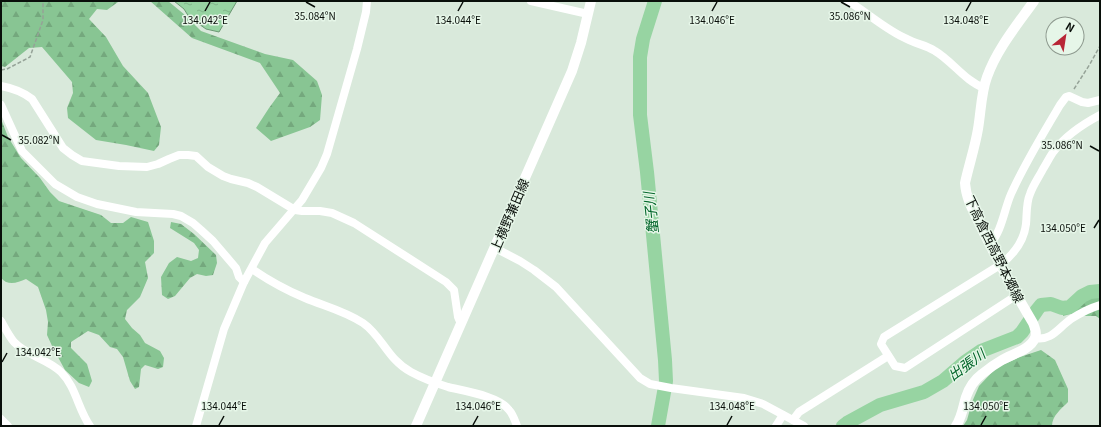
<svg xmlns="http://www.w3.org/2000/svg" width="1101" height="427" viewBox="0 0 1101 427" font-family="Georgia,'Noto Sans JP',serif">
  <defs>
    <pattern id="forest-firs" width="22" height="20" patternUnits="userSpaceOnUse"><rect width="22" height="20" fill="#88c593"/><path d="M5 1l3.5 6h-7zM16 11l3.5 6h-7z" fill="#74a87d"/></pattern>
    <pattern id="water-ripples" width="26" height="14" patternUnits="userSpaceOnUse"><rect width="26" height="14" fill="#97d4a2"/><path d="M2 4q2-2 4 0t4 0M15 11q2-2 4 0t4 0" fill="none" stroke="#81b58a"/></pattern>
  </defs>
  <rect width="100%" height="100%" fill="#d9e9db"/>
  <g fill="url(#forest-firs)">
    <polygon points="1,1 124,1 118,2 107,10 97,9 89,19 106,37 123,66 148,93 161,127 159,145 154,151 126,145 96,140 68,118 67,108 73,93 72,82 42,47 29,48 5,67 1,66"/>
    <polygon points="150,1 168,1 185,15 201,31 265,54 293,60 317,81 322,95 320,120 310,127 271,141 256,128 269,108 280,93 260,63 192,38"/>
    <path d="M1,119L8,137L21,158L40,178L50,192L59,201L101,215L111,223H123L131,217L148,222L154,241V253L145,262L148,278L140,297L127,310L125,319L132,328L140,335L145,343L160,351L164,358L163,367L158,369L145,365L141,369L139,387L135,389L130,381L123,357L117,349L110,347L99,335L88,331L71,342V348L87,364L92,381L89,387L79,383L65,370L53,348L47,335L48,322L46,310L38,287L26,279C17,283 8,286 1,278Z"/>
    <polygon points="171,222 181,224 194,234 216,255 217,263 213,275 206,276 197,274 190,278 175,296 168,299 162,295 161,277 169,263 177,257 191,261 198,258 199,250 194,243 170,228"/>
    <path d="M1095,293H1100V319L1096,316H1083L1074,313L1063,316V311C1075,308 1083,299 1095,293Z"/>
    <path d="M1041,350L1055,360L1068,389V402C1061,409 1052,416 1052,426H963L967,420L972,402L979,386L996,368L1020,357Z"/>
  </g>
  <polygon fill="url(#water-ripples)" stroke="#6c9974" points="174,1 237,1 219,32 206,29 196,22 189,17 184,9"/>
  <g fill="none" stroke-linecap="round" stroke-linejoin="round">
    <g stroke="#97d4a2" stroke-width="14">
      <polyline points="655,1 643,39 640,57 640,115 647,172 665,360 666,381 658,426"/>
      <polyline points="843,426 847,423 880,405 924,392 943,381 965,362 981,351 1017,337 1022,332 1037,310 1041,305 1051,304 1062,308 1070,307 1082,296 1090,292 1100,291"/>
    </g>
    <g stroke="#95a297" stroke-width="1.5" stroke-dasharray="4 2" stroke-linecap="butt">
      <polyline points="1,70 7,69 30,57 43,20 43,1"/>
      <polyline points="1074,89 1090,64 1100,46"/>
    </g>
    <g stroke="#fff" stroke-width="8">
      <polyline points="531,1 588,14"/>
      <path d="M848,1C868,13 886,30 907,39C916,44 926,45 935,51C952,61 965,81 984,88"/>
      <path d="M1,86C12,88 23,92 32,99L63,148L72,155L82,161L119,166L147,167L158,164L169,159L179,155H188L196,156L208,167L223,176L231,179L248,183L257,187L295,210L302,211H320L332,213L354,223L446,282L454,290L458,317L461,324"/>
      <polyline points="1,105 22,151 55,184 77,197 97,204 136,212 173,214 181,216 193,223 201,230 213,241 236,268 239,277 244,282"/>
      <path d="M990,244C1002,231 1004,210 1011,194C1025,163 1043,134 1060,105L1066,97L1069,96L1082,102L1088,103L1100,100"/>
      <polyline points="495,248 520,261 534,270 556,287 640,378 650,384 671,388 744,398 763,404 804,426"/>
      <path d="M252,269C268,280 286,290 305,298C324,306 345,311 363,323C382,336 388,360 411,372C422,378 435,383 448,387C464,391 499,396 509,410C513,414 515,421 517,426"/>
      <path d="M1017,295L905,368L895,366L881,344L884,337L1000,265C1013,255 1024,241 1026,224C1027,214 1026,203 1030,194C1033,185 1039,177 1043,169C1047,163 1050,156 1054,151C1066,135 1083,124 1100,115"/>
      <path d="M1,321C5,328 9,336 14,342C27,356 48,359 61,372C76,387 78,409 90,426"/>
      <path d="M1035,338C1052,341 1058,328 1071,319C1080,313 1090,308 1100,305"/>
      <polyline points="1,419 8,426"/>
      <polyline points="793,420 799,412 888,356"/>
      <polyline points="196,426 224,329 244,282 265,243 302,200 321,168 327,154 357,49 366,12 367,1"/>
      <polyline points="776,426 783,415"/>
    </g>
    <g stroke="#fff" stroke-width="10">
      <polyline points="416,426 572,71 581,43 591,1"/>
      <path d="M956,426C962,417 963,407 966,397C969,388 974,380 982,374C988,369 995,364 1002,360C1012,354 1030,350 1035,338C1037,333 1035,328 1033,323C1015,293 998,261 982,229C975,214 966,200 965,183C969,165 975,147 978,129C981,112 981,93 987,77C997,49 1017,25 1034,1"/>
    </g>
  </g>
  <path fill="none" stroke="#090f0a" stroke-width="1.5" d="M306,2L315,7M841,2L850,7M205,11L210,2M458,11L463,2M712,11L717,2M966,11L971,2M2,135L11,140M1090,146L1099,151M1094,228L1099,220M2,362L7,353M219,425L224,416M473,425L478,416M727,425L732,416M981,425L986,416"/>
  <g text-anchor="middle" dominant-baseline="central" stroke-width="3" stroke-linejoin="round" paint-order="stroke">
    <g font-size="13" fill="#090f0a" stroke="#e6f6e8">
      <text transform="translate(509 215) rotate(-67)">上横野兼田線</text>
      <text transform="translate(995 249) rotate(64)">下高倉西高野本郷線</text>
    </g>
    <g font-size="14" font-style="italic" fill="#006529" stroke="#e6f6e8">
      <text transform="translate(650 213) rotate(-96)">蟹子川</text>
      <text transform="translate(966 364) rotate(-36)">出張川</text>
    </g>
  </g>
  <g font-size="10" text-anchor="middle" fill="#090f0a" stroke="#e6f6e8" stroke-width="3" stroke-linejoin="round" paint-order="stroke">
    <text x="315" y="20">35.084°N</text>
    <text x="850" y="20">35.086°N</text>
    <text x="966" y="24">134.048°E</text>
    <text x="205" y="24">134.042°E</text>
    <text x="458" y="24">134.044°E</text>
    <text x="712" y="24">134.046°E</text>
    <text x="39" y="144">35.082°N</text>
    <text x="1062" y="149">35.086°N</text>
    <text x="1063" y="232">134.050°E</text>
    <text x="38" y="356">134.042°E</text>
    <text x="224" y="410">134.044°E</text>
    <text x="478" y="410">134.046°E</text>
    <text x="732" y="410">134.048°E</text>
    <text x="986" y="410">134.050°E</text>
  </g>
  <rect width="1101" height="427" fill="none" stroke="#090f0a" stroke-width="4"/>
  <g transform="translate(1065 36) rotate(30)"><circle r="19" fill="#e6f6e8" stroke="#8e9a8f"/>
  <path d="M0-3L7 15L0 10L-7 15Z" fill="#b82636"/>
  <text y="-6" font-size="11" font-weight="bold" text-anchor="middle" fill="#090f0a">N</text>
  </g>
</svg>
